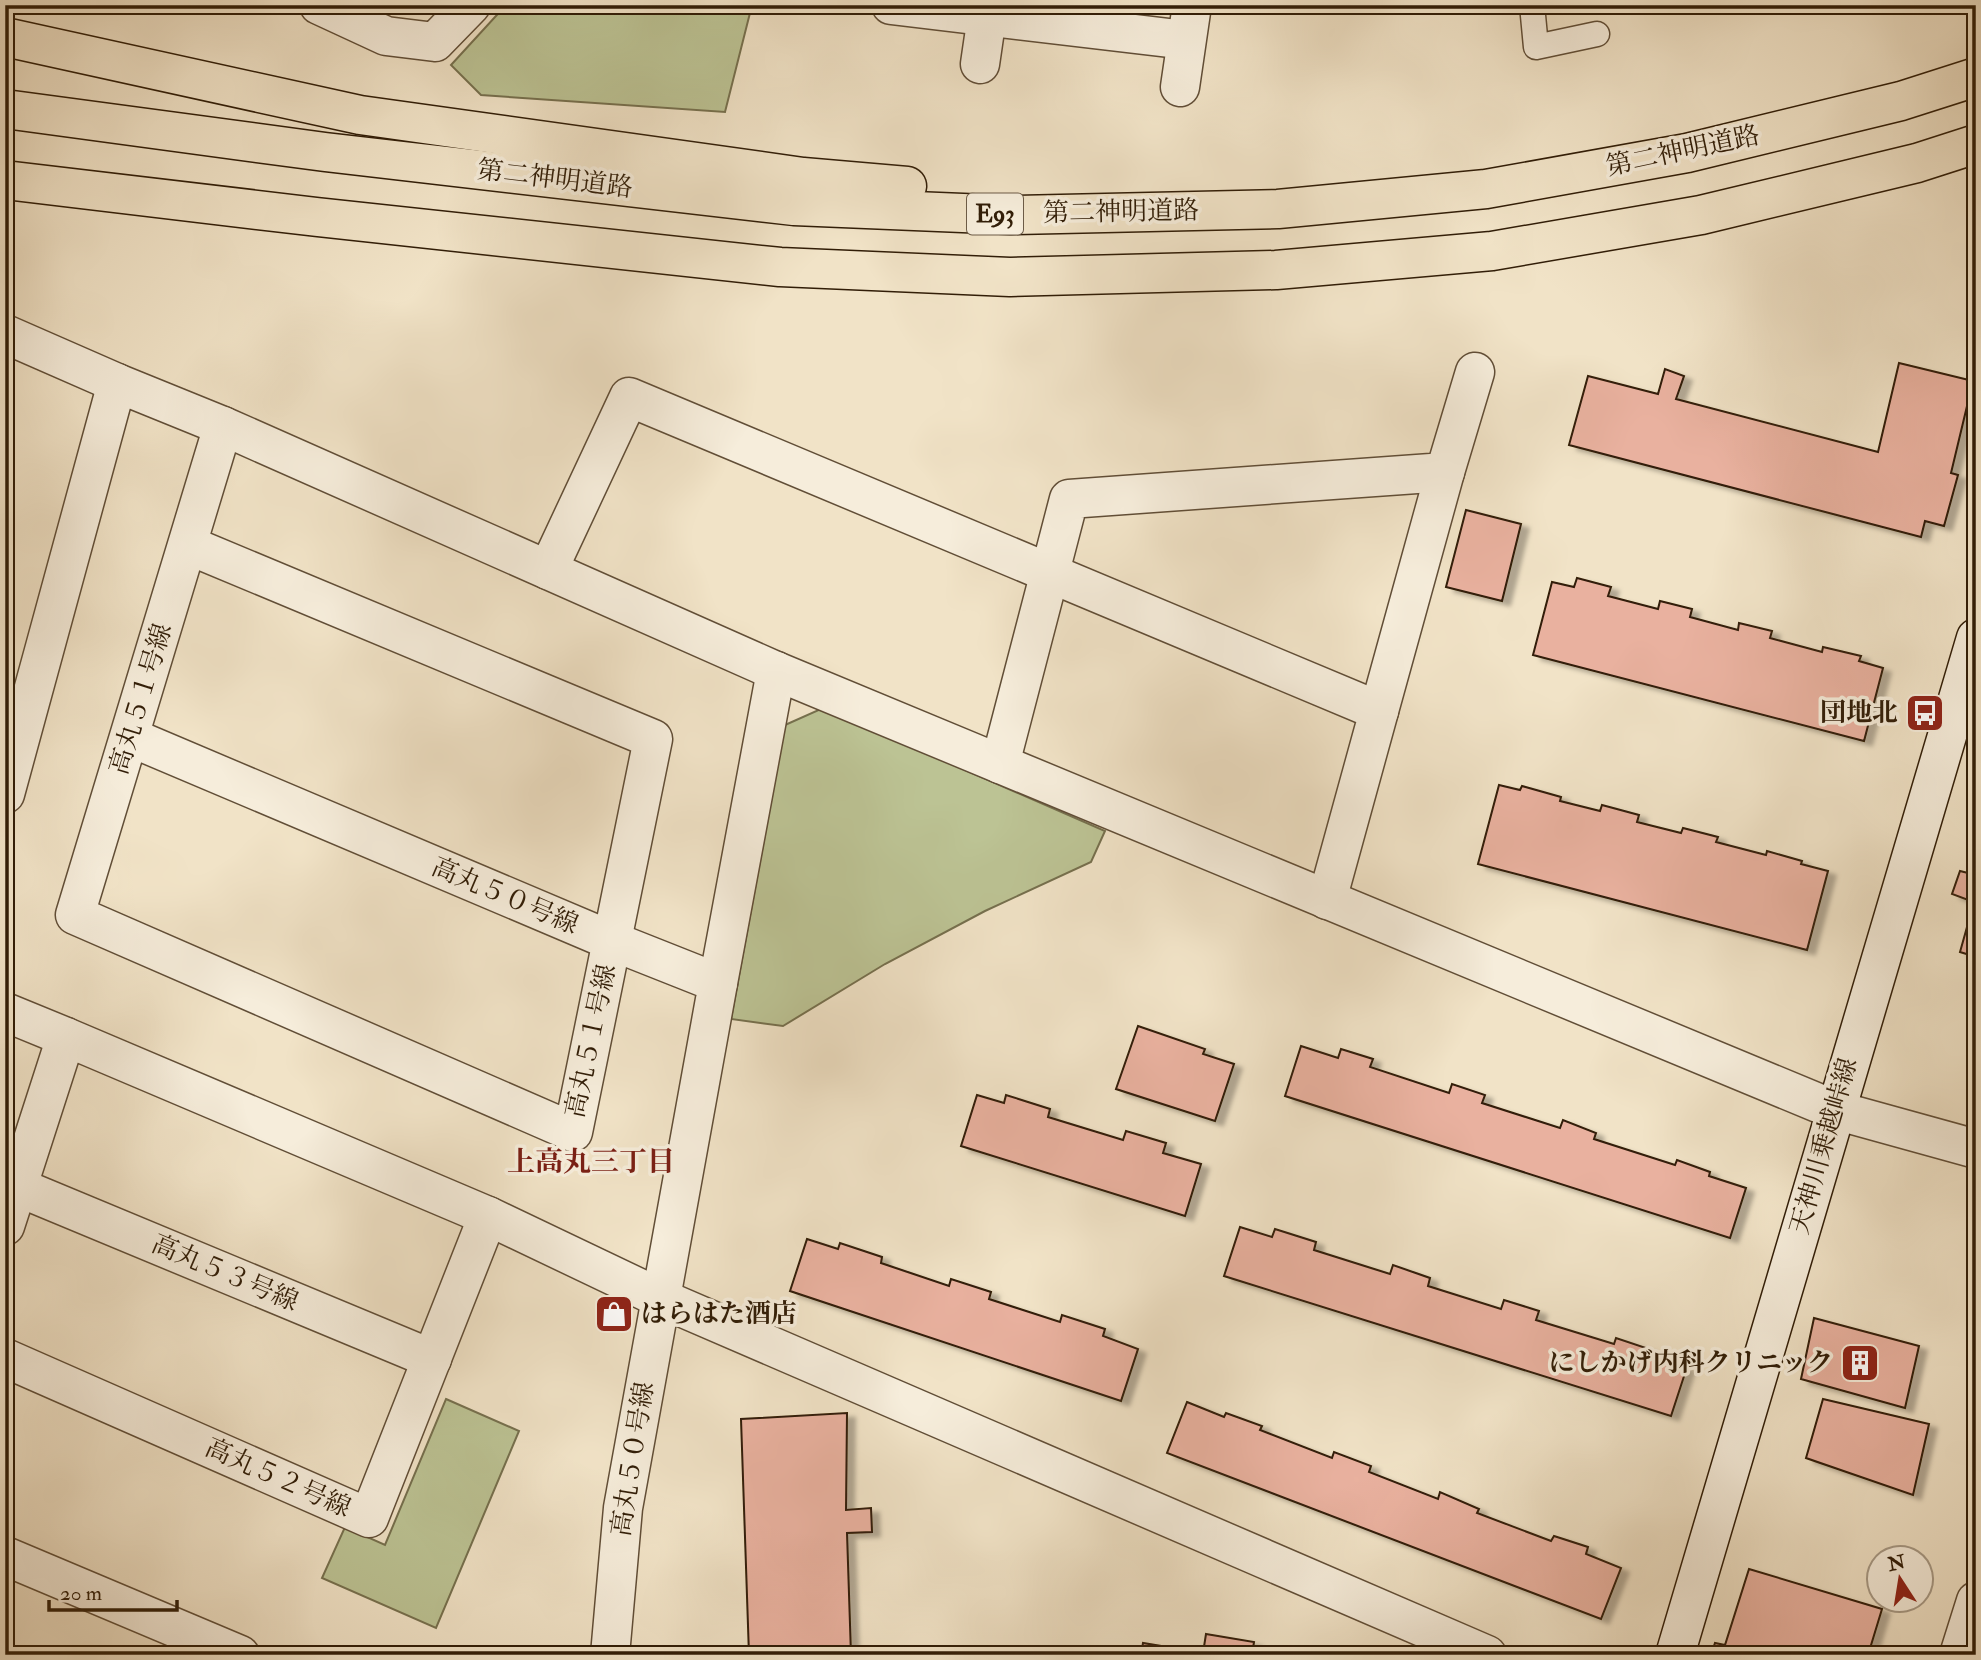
<svg xmlns="http://www.w3.org/2000/svg" width="1981" height="1660" viewBox="0 0 1981 1660" font-family="'IM FELL Double Pica','Noto Serif JP',serif">
  <defs>
    <filter id="shadow"><feDropShadow dx="8" dy="4.5" stdDeviation="2" flood-color="#0004"/></filter>
  </defs>
  <rect width="100%" height="100%" fill="#f1e3c7"/>
  <filter id="stains"><feTurbulence type="fractalNoise" baseFrequency=".00286" numOctaves="4"/><feColorMatrix values="0 0 0 0 .2 0 0 0 0 .09 0 0 0 0 .02 0 0 0 .5 -.17"/></filter>
  <radialGradient id="worn" r=".72"><stop offset=".6" stop-color="#630" stop-opacity="0"/><stop offset="1" stop-color="#630" stop-opacity=".3"/></radialGradient>
  <g fill="#bcc394" stroke="#76704e" stroke-width="2">
    <polygon points="506,5 752,5 725,112 481,95 451,65"/>
    <polygon points="823,708 1105,831 1091,862 985,911 885,964 783,1026 731,1019 785,725"/>
    <polygon points="446,1399 519,1431 436,1628 322,1578 345,1527 385,1545"/>
  </g>
  <g fill="#e9b19f" stroke="#311d07" stroke-width="2" filter="url(#shadow)">
    <polygon points="1899,363 1973,381 1951,473 1958,475 1944,526 1925,521 1921,537 1569,445 1588,376 1658,394 1665,369 1684,376 1676,399 1878,452"/>
    <polygon points="1466,510 1521,524 1502,601 1446,587"/>
    <polygon points="1577,578 1611,587 1608,596 1658,609 1660,601 1692,609 1690,617 1738,630 1739,623 1772,631 1770,638 1822,652 1823,647 1861,656 1859,661 1883,668 1864,741 1533,655 1552,582 1574,587"/>
    <polygon points="1499,785 1520,790 1522,786 1561,797 1560,801 1600,811 1602,805 1639,815 1637,822 1681,833 1683,828 1718,837 1716,842 1766,855 1767,851 1802,861 1801,864 1828,871 1807,950 1478,864"/>
    <polygon points="1960,871 1976,875 1976,957 1960,952 1974,902 1952,894"/>
    <polygon points="1138,1026 1205,1049 1203,1054 1234,1064 1215,1121 1116,1089"/>
    <polygon points="1301,1046 1338,1058 1341,1049 1373,1059 1370,1067 1449,1093 1452,1084 1485,1095 1482,1103 1560,1128 1563,1120 1596,1133 1594,1139 1675,1165 1677,1160 1710,1172 1709,1176 1746,1188 1730,1238 1285,1096"/>
    <polygon points="977,1095 1004,1103 1006,1095 1050,1109 1048,1117 1123,1140 1126,1131 1166,1143 1163,1153 1201,1164 1185,1216 961,1146"/>
    <polygon points="1240,1227 1272,1237 1275,1229 1316,1242 1314,1250 1390,1274 1393,1265 1430,1278 1428,1286 1501,1309 1504,1300 1539,1311 1536,1320 1614,1344 1616,1338 1649,1349 1647,1354 1687,1367 1671,1416 1224,1276"/>
    <polygon points="807,1239 838,1249 840,1243 882,1257 881,1263 949,1286 951,1279 991,1292 989,1299 1060,1322 1062,1315 1105,1329 1103,1336 1138,1349 1121,1401 790,1291"/>
    <polygon points="1814,1318 1919,1346 1905,1408 1801,1379"/>
    <polygon points="1823,1399 1929,1424 1913,1495 1806,1458"/>
    <polygon points="1187,1402 1224,1417 1226,1413 1262,1426 1260,1430 1332,1458 1334,1452 1371,1466 1369,1472 1438,1499 1440,1492 1479,1509 1477,1513 1551,1541 1554,1536 1588,1547 1586,1554 1621,1568 1601,1619 1167,1453"/>
    <polygon points="847,1413 846,1510 871,1508 872,1532 847,1533 851,1655 749,1655 741,1419"/>
    <polygon points="1749,1569 1882,1609 1868,1655 1711,1655 1715,1643 1725,1645"/>
    <polygon points="1206,1634 1254,1642 1252,1655 1141,1655 1143,1643 1203,1653"/>
  </g>
  <g fill="none" stroke-linecap="round" stroke-linejoin="round">
    <defs>
      <polyline id="lane" points="1532,5 1536,47 1597,34"/>
      <g id="street">
        <polyline points="319,5 386,36 435,42 471,5"/>
        <polyline points="891,5 1186,40"/>
        <polyline points="980,64 987,16"/>
        <polyline points="1180,87 1192,5"/>
        <polyline points="5,334 117,383"/>
        <polyline points="188,545 653,739 573,1132 75,915 223,426"/>
        <polyline points="548,570 629,397 1379,711 1327,900"/>
        <polyline points="1379,711 1445,472"/>
        <polyline points="130,737 612,941 718,983 623,1508 610,1655"/>
        <polyline points="1000,764 1069,499 1445,472 1475,372"/>
        <polyline points="5,794 117,383 223,426 776,671 1835,1110 1976,1149"/>
        <polyline points="718,983 776,671"/>
        <polyline points="5,1012 66,1037"/>
        <polyline points="18,1187 432,1359"/>
        <polyline points="5,1226 66,1037 488,1216 660,1298 1487,1655"/>
        <polyline points="5,1358 369,1518 488,1216"/>
        <polyline points="5,1556 240,1655"/>
        <polyline points="1959,1655 1976,1601"/>
      </g>
      <polyline id="secondary" points="1675,1655 1976,638"/>
      <g id="highway">
        <polyline points="5,37 360,115 803,177 907,186"/>
        <polyline points="5,109 325,152 794,206 1011,215 1278,209 1486,189 1687,153 1901,101 1976,77"/>
        <polyline points="5,180 317,217 780,267 1010,277 1276,270 1492,251 1701,215 1917,163 1976,144"/>
      </g>
    </defs>
    <use href="#lane" stroke="#614e37" stroke-width="27"/>
    <use href="#street" stroke="#614e37" stroke-width="41"/>
    <use href="#secondary" stroke="#311d07" stroke-width="41"/>
    <use href="#highway" stroke="#311d07" stroke-width="41"/>
    <use href="#lane" stroke="#f6eddb" stroke-width="24"/>
    <use href="#street" stroke="#f6eddb" stroke-width="38"/>
    <use href="#secondary" stroke="#f6eddb" stroke-width="38"/>
    <use href="#highway" stroke="#f1e3c7" stroke-width="38"/>
  </g>
  <defs>
    <symbol id="bus-square" viewBox="-11 -11 22 22"><rect x="-9" y="-9" width="18" height="18" rx="4" fill="#8f2418" stroke="#f6eddb"/><path d="M-5-6H5V4H4V6H2V4H-2V6H-4V4H-5ZM-3.5-4V0h7V-4ZM-3.5 1.2v1.5H-2V1.2ZM2 1.2v1.5H3.5V1.2Z" fill="#fff"/></symbol>
    <symbol id="shop-square" viewBox="-11 -11 22 22"><rect x="-9" y="-9" width="18" height="18" rx="4" fill="#8f2418" stroke="#f6eddb"/><path d="M-5-2.5h2.3a2.7 3.5 0 0 1 5.4 0H5L5.5 6h-11ZM-1.5-2.5h3a1.5 2.3 0 0 0-3 0Z" fill="#fff"/></symbol>
    <symbol id="building-square" viewBox="-11 -11 22 22"><rect x="-9" y="-9" width="18" height="18" rx="4" fill="#8f2418" stroke="#f6eddb"/><path d="M-4-6H4V6H1V3H-1V6H-4ZM-2.5-4.3h1.7v1.8h-1.7ZM.8-4.3h1.7v1.8H.8ZM-2.5-1h1.7V.8h-1.7ZM.8-1h1.7V.8H.8Z" fill="#fff"/></symbol>
  </defs>
  <g fill-rule="evenodd">
    <use href="#bus-square" x="1903" y="691" width="44" height="44"/>
    <use href="#shop-square" x="592" y="1292" width="44" height="44"/>
    <use href="#building-square" x="1838" y="1341" width="44" height="44"/>
  </g>
  <g text-anchor="middle" dominant-baseline="central" stroke-width="7" stroke-linejoin="round" paint-order="stroke">
    <rect fill="#f6eddb" stroke="#6c5b47" stroke-width="2" x="967" y="193.5" width="56" height="41" rx="5"/>
    <g font-size="24" font-weight="bold" fill="#311d07">
      <text x="995" y="214">E93</text>
    </g>
    <g font-size="26" fill="#311d07" stroke="#f6eddb">
      <text transform="translate(1683 151) rotate(-12)">第二神明道路</text>
      <text transform="translate(555 179) rotate(7)">第二神明道路</text>
      <text transform="translate(1121 212) rotate(-1)">第二神明道路</text>
      <text transform="translate(141 699) rotate(-73)">高丸５１号線</text>
      <text transform="translate(505 896) rotate(23)">高丸５０号線</text>
      <text transform="translate(591 1041) rotate(-78)">高丸５１号線</text>
      <text transform="translate(1824 1146) rotate(-74)">天神川乗越峠線</text>
      <text transform="translate(225 1273) rotate(23)">高丸５３号線</text>
      <text transform="translate(633 1459) rotate(-81)">高丸５０号線</text>
      <text transform="translate(278 1478) rotate(24)">高丸５２号線</text>
    </g>
    <g font-size="26" font-weight="bold" fill="#311d07" stroke="#f6eddb" text-anchor="end">
      <text x="1898" y="713">団地北</text>
      <text x="641" y="1314" text-anchor="start">はらはた酒店</text>
      <text x="1833" y="1363">にしかげ内科クリニック</text>
    </g>
    <g font-size="28" font-weight="bold" fill="#7a1f14" stroke="#f6eddb">
      <text x="591" y="1162">上高丸三丁目</text>
    </g>
  </g>
  <rect width="1981" height="1660" fill="none" stroke="#f1e3c7" stroke-width="28"/>
  <rect x="7" y="7" width="1967" height="1646" fill="none" stroke="#311d07" stroke-width="3.5"/>
  <rect x="14" y="14" width="1953" height="1632" fill="none" stroke="#311d07" stroke-width="2"/>
  <g transform="translate(1900 1579) rotate(348)"><circle r="33" fill="#f6eddb" stroke="#a79a86" stroke-width="2"/>
  <path d="M0-5L12 26L0 18L-12 26Z" fill="#8f2418"/>
  <text y="-10" font-size="19" font-weight="bold" text-anchor="middle" fill="#311d07">N</text>
  </g>
  <path d="M49 1600v10h128v-10" fill="none" stroke="#311d07" stroke-width="3.5"/>
  <text x="60" y="1600" font-size="21" fill="#311d07" stroke="#f6eddb" stroke-width="5" paint-order="stroke">20 m</text>
  <rect width="100%" height="100%" filter="url(#stains)"/>
  <rect width="100%" height="100%" fill="url(#worn)"/>
</svg>
